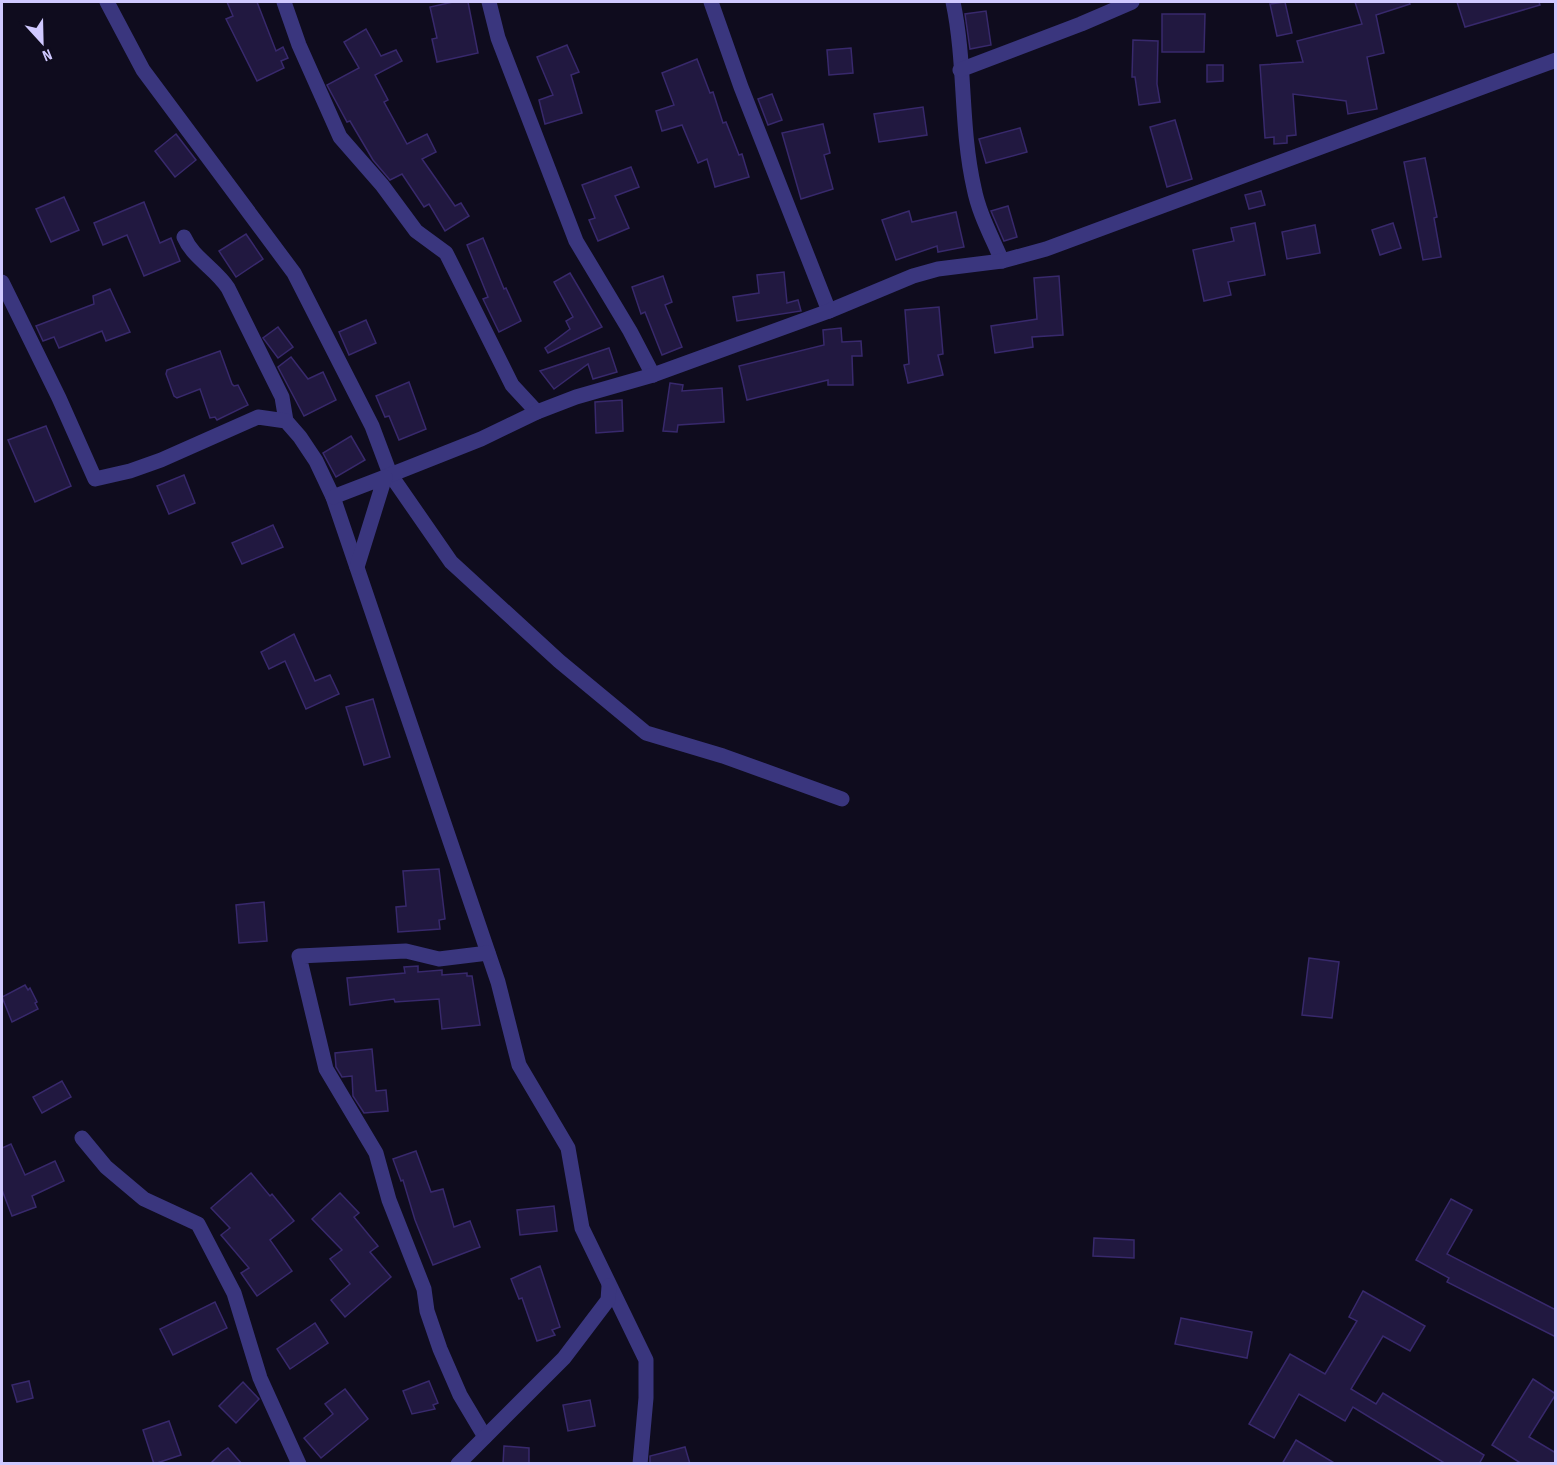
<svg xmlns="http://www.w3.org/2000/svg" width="1557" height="1465" viewBox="0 0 1557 1465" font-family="'Sofia Sans Condensed',sans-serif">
  <rect width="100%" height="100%" fill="#0f0c1e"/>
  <g fill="#211840" stroke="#38296c" stroke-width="1.5">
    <polygon points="227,2 257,2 276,51 283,47 288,58 281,61 284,68 257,81 226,19 233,16"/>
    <polygon points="453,2 468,2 478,53 437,62 432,39 437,38 430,7"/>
    <polygon points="1285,2 1292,33 1277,36 1270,4"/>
    <polygon points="1355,2 1409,2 1410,4 1376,15 1384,53 1367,57 1377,109 1348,114 1346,101 1293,94 1296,135 1287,136 1287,143 1274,144 1274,137 1265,138 1260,65 1303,62 1297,41 1362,24"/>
    <polygon points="1457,2 1539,2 1540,5 1465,27"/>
    <polygon points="986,11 991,45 970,49 965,14"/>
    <polygon points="1162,14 1205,14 1204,52 1162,52"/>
    <polygon points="366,29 381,56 396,50 402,61 375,75 388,100 384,102 407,144 427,134 436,152 422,159 455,206 461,203 469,216 445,231 429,204 424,207 402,174 390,180 373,160 350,121 347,122 327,85 359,68 344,42"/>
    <polygon points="1133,40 1158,41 1157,84 1160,102 1139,105 1135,77 1132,77"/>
    <polygon points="567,45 579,72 571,75 582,113 545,124 539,100 553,95 537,57"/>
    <polygon points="851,48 853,73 829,75 827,50"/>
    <polygon points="697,59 710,93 713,92 723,123 726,122 739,155 742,154 749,177 715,187 707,159 698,163 682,125 662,131 656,111 674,105 662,73"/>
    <polygon points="1207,65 1223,65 1223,81 1207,82"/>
    <polygon points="772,94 782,120 768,125 758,99"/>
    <polygon points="923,107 927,135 879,142 874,114"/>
    <polygon points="1175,120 1192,179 1167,187 1150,127"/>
    <polygon points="823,124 830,153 824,155 833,189 801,199 782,133"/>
    <polygon points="1020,128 1027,152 986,163 979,139"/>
    <polygon points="176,134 196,160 175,177 155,151"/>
    <polygon points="1425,158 1437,217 1434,218 1441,257 1423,260 1404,162"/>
    <polygon points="631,167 639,187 615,196 629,228 598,241 589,220 595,218 582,185"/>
    <polygon points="1261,191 1265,205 1249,209 1245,195"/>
    <polygon points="64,197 79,230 51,242 36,209"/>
    <polygon points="144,202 160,243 171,238 180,261 144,276 127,235 103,245 94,223"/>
    <polygon points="1008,206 1017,237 1004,241 991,211"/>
    <polygon points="909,211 912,222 956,212 964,247 938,252 937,246 896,260 882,220"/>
    <polygon points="1255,223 1265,275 1228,282 1231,295 1204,301 1193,250 1234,241 1231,228"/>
    <polygon points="1393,223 1401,248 1380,255 1372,230"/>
    <polygon points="1315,225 1320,253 1287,259 1282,232"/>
    <polygon points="246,234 263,259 236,277 219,251"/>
    <polygon points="483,238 504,289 506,288 521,321 499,332 483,299 488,297 467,245"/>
    <polygon points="784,272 787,303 798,300 801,311 737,321 733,297 759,293 757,275"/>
    <polygon points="570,273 602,327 548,353 545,348 570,329 566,321 573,317 554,282"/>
    <polygon points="663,276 672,302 665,305 682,347 662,355 645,312 641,314 632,287"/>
    <polygon points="1059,276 1063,335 1032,337 1033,347 995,353 991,326 1037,319 1034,278"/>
    <polygon points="110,289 130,332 106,341 102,331 59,348 54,337 43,341 36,326 94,304 93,296"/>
    <polygon points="939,307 943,354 938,355 943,375 908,383 904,365 909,364 905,310"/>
    <polygon points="366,320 376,343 349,355 339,332"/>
    <polygon points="278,327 293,347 278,358 263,338"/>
    <polygon points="841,328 842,342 861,341 862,356 852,356 853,385 828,385 828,380 747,400 739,366 824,345 823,330"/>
    <polygon points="609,348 617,372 593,379 588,364 554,389 540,371"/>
    <polygon points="220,351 232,384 234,386 238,385 248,405 217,420 215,417 210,418 200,389 177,398 174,396 166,374 167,370"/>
    <polygon points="291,357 308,379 323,372 336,400 304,416 278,367"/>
    <polygon points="409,382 426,429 399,440 389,416 385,417 376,396"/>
    <polygon points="670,383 683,385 682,391 722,388 724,422 678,425 677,432 663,431"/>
    <polygon points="622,400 623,431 596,433 595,402"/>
    <polygon points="46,426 71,486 35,502 8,440"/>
    <polygon points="351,436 365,460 336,477 323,453"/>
    <polygon points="184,475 195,503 169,514 157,486"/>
    <polygon points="273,525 283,547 242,564 232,543"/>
    <polygon points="294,634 315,681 330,675 339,694 306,709 285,661 269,669 261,652"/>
    <polygon points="373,699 390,757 364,765 346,707"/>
    <polygon points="439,869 445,919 439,920 440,929 398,932 396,907 406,906 403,871"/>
    <polygon points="264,902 267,941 239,943 236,905"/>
    <polygon points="1309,958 1339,962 1332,1018 1302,1015"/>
    <polygon points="418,966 418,972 442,970 442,975 467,973 467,976 472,976 480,1025 442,1029 439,999 395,1002 394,999 350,1005 347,978 405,973 404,967"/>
    <polygon points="25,985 28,990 30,988 37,1002 35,1003 38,1009 12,1022 2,997"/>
    <polygon points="372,1049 376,1091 386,1090 388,1111 364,1113 353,1096 352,1076 342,1077 336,1067 335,1053"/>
    <polygon points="62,1081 71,1097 42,1113 33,1097"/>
    <polygon points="11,1144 25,1175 55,1161 64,1181 32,1196 36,1207 12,1216 2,1190 2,1148"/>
    <polygon points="416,1151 431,1192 443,1189 454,1227 470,1221 480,1247 433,1265 415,1220 403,1180 401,1181 393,1159"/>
    <polygon points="251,1173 270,1196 272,1194 294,1221 270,1240 292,1271 257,1296 241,1273 249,1268 221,1235 230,1228 211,1208"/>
    <polygon points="340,1193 359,1213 354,1217 378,1246 370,1252 391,1277 345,1317 331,1300 350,1284 330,1259 342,1250 312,1219"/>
    <polygon points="1451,1199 1472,1210 1447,1254 1556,1310 1556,1337 1447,1282 1449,1278 1416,1260"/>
    <polygon points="554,1206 557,1231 520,1235 517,1210"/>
    <polygon points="1094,1238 1134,1240 1134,1258 1093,1256"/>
    <polygon points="540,1266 560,1327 552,1330 555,1335 537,1341 522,1298 519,1299 511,1279"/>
    <polygon points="1363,1291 1425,1326 1410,1351 1383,1336 1351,1389 1376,1404 1383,1393 1484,1455 1479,1464 1446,1464 1353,1407 1345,1421 1299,1394 1274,1438 1249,1424 1290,1354 1325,1374 1357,1321 1349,1317"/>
    <polygon points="215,1302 227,1328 173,1355 160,1329"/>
    <polygon points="1181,1318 1252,1332 1247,1358 1175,1344"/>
    <polygon points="315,1323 328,1343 290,1369 277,1349"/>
    <polygon points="1533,1379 1556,1394 1529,1437 1556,1453 1556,1464 1522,1464 1492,1445"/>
    <polygon points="29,1381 33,1398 17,1402 12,1385"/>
    <polygon points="429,1381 438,1403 433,1405 435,1409 412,1414 403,1391"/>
    <polygon points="243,1382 259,1399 236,1423 219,1406"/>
    <polygon points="345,1389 368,1419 321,1458 304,1438 333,1414 325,1404"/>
    <polygon points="590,1400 595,1426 568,1431 563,1405"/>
    <polygon points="169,1421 181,1455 154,1464 143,1430"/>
    <polygon points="1296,1440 1336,1464 1282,1464"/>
    <polygon points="504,1446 529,1448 529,1464 503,1464"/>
    <polygon points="685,1447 690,1464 650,1464 650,1456"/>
    <polygon points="228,1448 242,1464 210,1464 222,1452"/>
  </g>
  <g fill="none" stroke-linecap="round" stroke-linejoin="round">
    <g stroke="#3a367e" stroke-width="15">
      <polyline points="107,2 143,70 294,273 372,426 390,474 451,562 559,661 646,733 723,756 842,799"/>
      <polyline points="284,2 299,45 340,137 382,185 416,231 446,253 512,385 537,412"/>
      <polyline points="489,2 498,38 576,241 630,331 653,375"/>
      <polyline points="711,2 741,87 829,311"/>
      <path d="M953,2C966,63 960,127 974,188C979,214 992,237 1002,261"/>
      <polyline points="960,70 1081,24 1132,2"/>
      <path d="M184,237C193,258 216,269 228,288L282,397L286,421"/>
      <polyline points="2,282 59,398 95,479 130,471 161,460 258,417 286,421 300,437 316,461 333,497 498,982 519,1065 568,1148 582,1228 646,1360 646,1398 640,1464"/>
      <polyline points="385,477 481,439 537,412 576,397 653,375 829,311 913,276 938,269 1002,261 1046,249 1556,60"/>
      <polyline points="333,497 385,477 357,567"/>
      <polyline points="82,1138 106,1167 144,1199 198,1224 234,1293 260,1378 299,1464"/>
      <polyline points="485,1437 460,1395 440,1349 427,1311 424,1289 389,1200 376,1153 326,1069 299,956 406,951 439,959 488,953"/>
      <polyline points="458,1464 564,1358 608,1300 609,1286"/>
    </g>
  </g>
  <rect width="1557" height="1465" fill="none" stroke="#d0c9ff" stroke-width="6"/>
  <g transform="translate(42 42) rotate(158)" stroke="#0f0c1e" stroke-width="4.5" paint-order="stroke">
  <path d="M0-4.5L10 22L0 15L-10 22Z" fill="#d0c9ff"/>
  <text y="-9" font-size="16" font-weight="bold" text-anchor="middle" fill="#d0c9ff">N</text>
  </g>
</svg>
